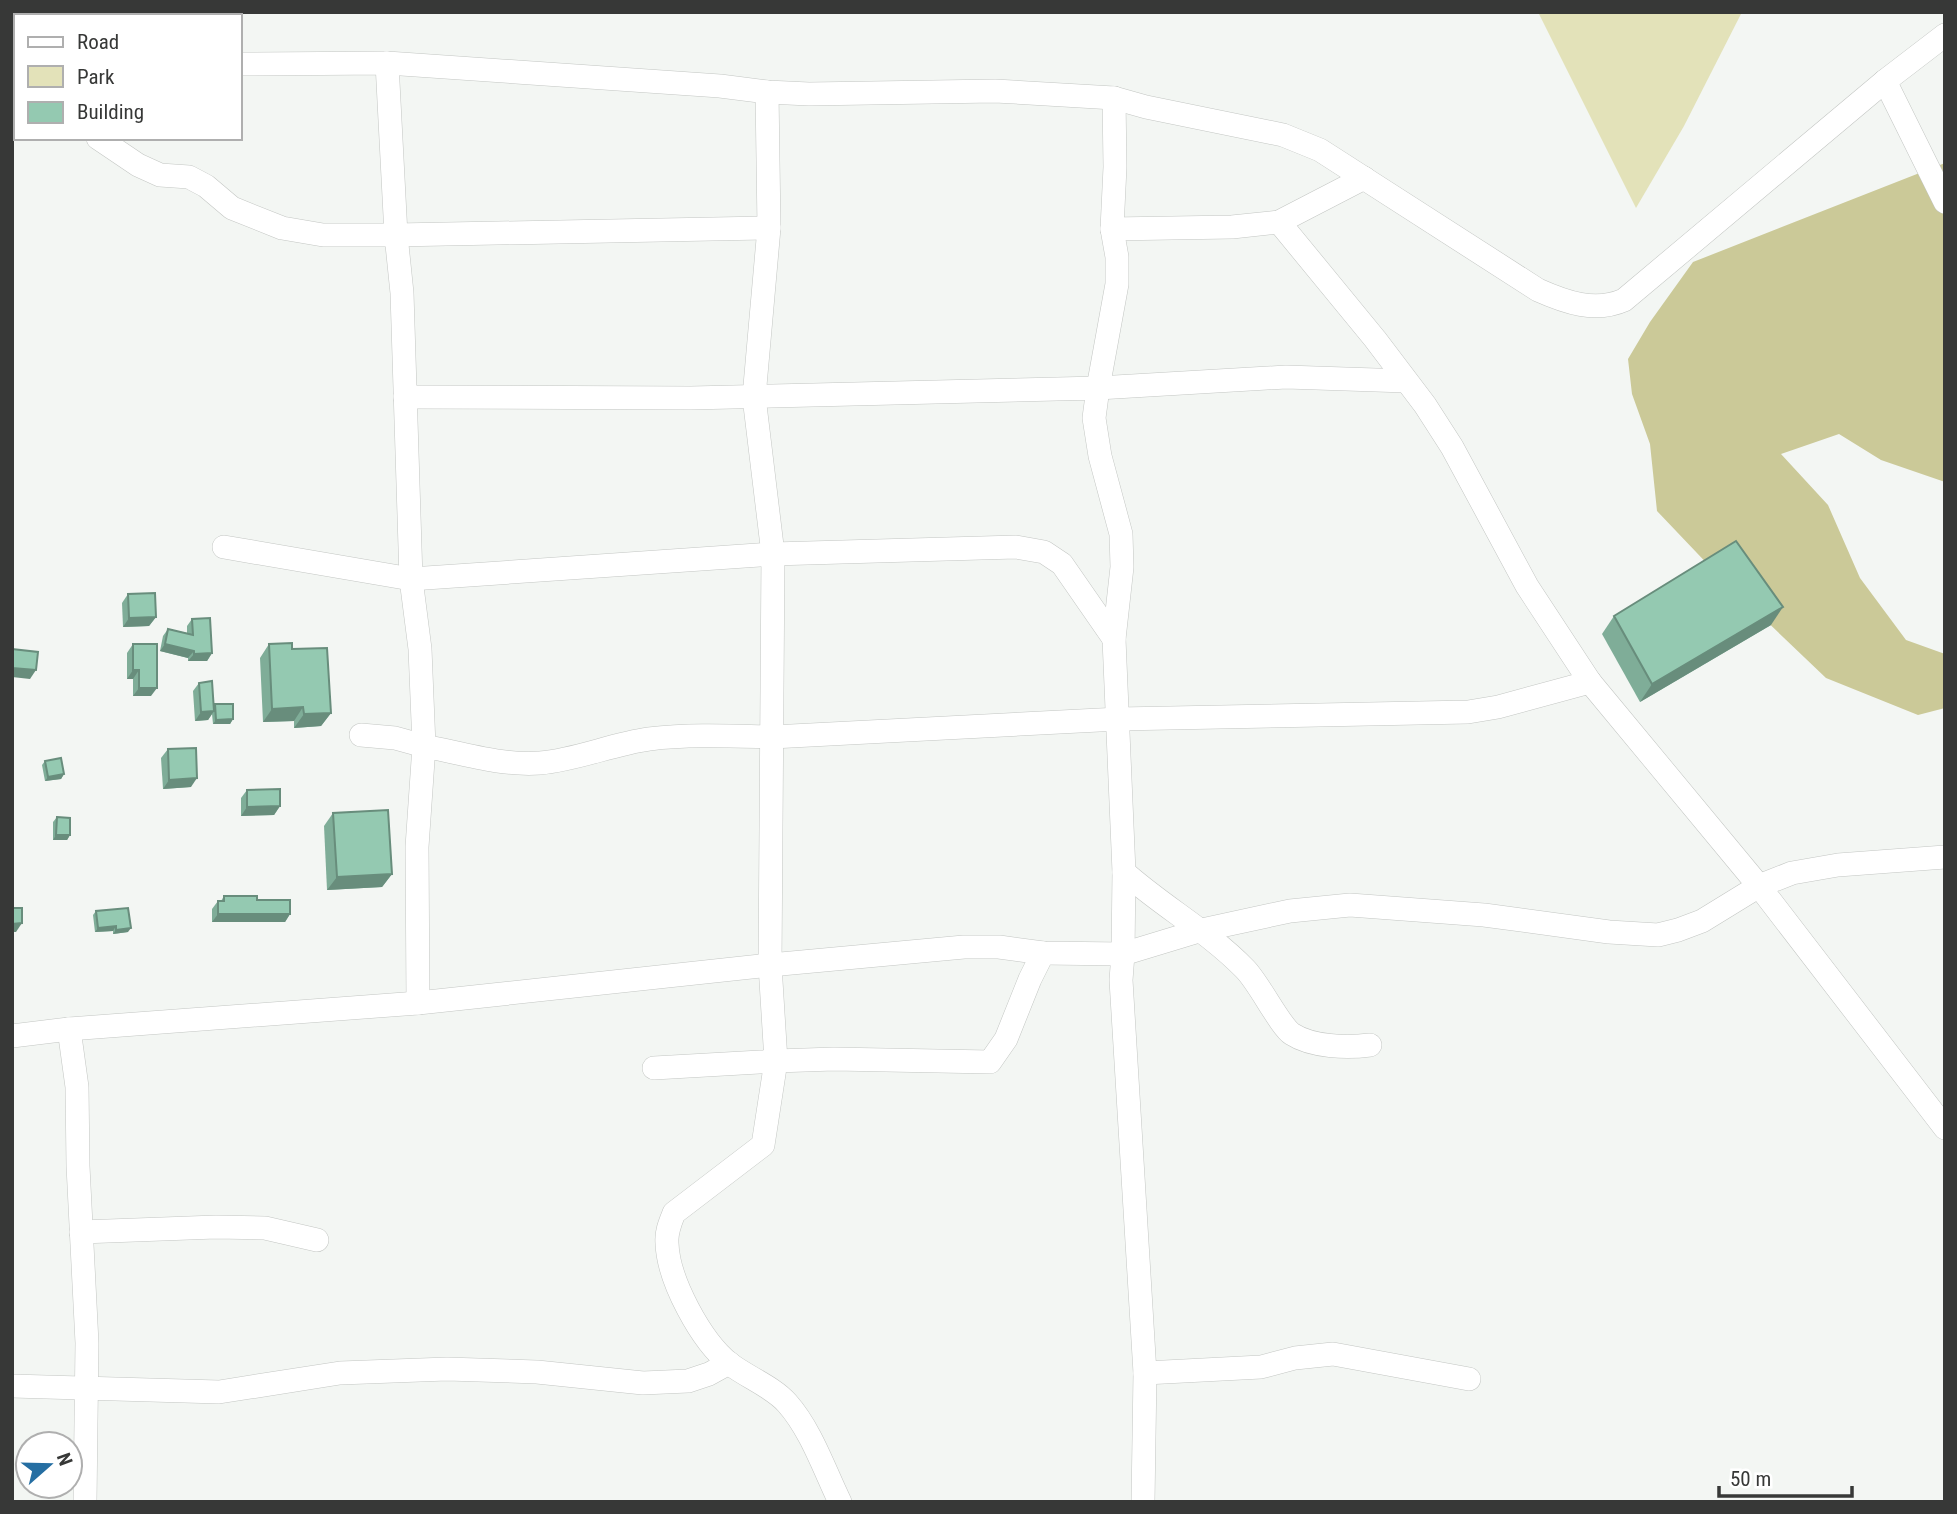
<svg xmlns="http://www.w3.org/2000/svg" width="1957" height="1514" viewBox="0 0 1957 1514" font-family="'Roboto Condensed',sans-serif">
  <rect width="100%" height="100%" fill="#f3f6f3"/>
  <polygon fill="#e3e2b9" points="1538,12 1742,12 1684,126 1636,208"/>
  <polygon fill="#cbc998" points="1945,163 1945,482 1881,460 1839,434 1781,454 1828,505 1860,578 1906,640 1945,654 1945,708 1918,715 1826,678 1716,573 1657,511 1650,444 1632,394 1628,359 1650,322 1693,262"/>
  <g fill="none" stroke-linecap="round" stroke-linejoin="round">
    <defs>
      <g id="minor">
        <path d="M240,64L387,63L720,86L767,92L809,94L995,91L1114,98L1146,107L1283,135L1320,150L1538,290C1565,302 1595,313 1624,300L1885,81L1945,35"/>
        <polyline points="12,67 16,67"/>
        <polyline points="1885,81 1945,202"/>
        <polyline points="1114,98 1115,167 1112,229 1117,257 1117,284 1098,388 1286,377 1406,381"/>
        <polyline points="98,138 138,165 160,175 189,177 206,186 232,208 282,228 323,235 396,235 769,228"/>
        <polyline points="1279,222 1375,339 1425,405 1452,447 1527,586 1590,682 1759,886 1945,1128"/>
        <polyline points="1112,229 1232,227 1279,222 1364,178"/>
        <polyline points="405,397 691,398 1098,388 1094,418 1100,456 1121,534 1122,567 1114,639 1124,872 1123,954 1121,980 1145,1373 1143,1502"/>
        <polyline points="224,547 411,579 773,554 1016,547 1044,552 1062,564 1114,639"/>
        <polyline points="361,735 395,738 424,746 420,649 411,579 402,293 396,235 387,63"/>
        <path d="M1124,872C1163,907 1208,931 1245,969C1259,983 1280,1026 1292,1034C1312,1047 1347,1048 1370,1045"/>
        <path d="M418,1003L417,847L424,746C461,753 502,766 540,763C577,760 612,744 649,739C689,734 732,736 772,737L1119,719L1468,712L1498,707L1590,682"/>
        <polyline points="69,1029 77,1087 78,1166 87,1343 85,1502"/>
        <polyline points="12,1036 69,1029 418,1003 770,965 964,947 999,947 1043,953 1123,954 1202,930 1290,911 1350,905 1484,915 1609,932 1658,935 1678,930 1702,921 1759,886 1792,873 1838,865 1945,857"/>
        <polyline points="654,1068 776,1061 770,965 773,554 754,397 769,228 767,92"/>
        <polyline points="81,1232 216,1227 265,1228 317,1240"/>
        <polyline points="1145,1373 1261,1367 1295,1358 1333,1354 1469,1379"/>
        <polyline points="12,1386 219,1392 340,1373 447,1369 537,1372 643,1383 688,1381 709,1374 729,1363"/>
        <path d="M840,1502C824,1469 811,1430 787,1403C773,1387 747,1377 730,1364C701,1341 668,1280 667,1243C666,1232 670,1223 674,1213L763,1145L776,1061L834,1059L990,1062L1006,1039L1030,979L1043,953"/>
      </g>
    </defs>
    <use href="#minor" stroke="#c3c6c3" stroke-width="24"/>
    <use href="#minor" stroke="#fff" stroke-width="23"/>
  </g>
  <g fill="#7fad98">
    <polygon points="128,594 156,617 149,626 123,627 122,603"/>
    <polygon points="1614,616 1771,625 1640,702 1602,634"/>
    <polygon points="192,619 212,653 207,661 188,661 188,658 160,651 163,636 168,629 187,633 187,626"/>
    <polygon points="133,644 151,696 133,696 133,679 127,679 127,653"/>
    <polygon points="269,644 292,649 331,713 321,726 294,728 294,721 263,722 260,658"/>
    <polygon points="199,683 214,706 215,704 233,719 230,724 213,724 212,714 208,720 195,721 193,691"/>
    <polygon points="168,749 191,787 163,789 161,758"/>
    <polygon points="45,761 64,774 61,779 45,781 42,765"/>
    <polygon points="247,790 280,806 274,815 241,816 241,798"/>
    <polygon points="333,813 392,874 382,887 327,890 324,826"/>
    <polygon points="57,817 70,835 67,840 53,840 53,822"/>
    <polygon points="224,896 257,900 290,914 285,922 212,922 212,909 218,901 221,901"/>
    <polygon points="96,911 128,932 113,934 113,931 95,932 93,915"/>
  </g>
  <g fill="#688d7c">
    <polygon points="1783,607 1771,625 1640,702 1652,684"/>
    <polygon points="156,617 149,626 123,627 129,618"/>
    <polygon points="165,644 194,651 188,658 160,651"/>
    <polygon points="212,653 207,661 188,661 194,654"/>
    <polygon points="12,668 36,670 30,679 12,677"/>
    <polygon points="133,670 139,670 133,679 127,679"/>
    <polygon points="139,688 157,688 151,696 133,696"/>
    <polygon points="303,707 294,721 263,722 272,709"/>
    <polygon points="214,711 208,720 195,721 201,712"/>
    <polygon points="331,713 321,726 294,728 304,714"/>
    <polygon points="233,719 230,724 213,724 216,720"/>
    <polygon points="64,774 61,779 45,781 48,777"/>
    <polygon points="197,778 191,787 163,789 169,780"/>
    <polygon points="280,806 274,815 241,816 247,807"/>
    <polygon points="56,835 70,835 67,840 53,840"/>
    <polygon points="392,874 382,887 327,890 337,877"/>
    <polygon points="218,914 290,914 285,922 212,922"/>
    <polygon points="22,923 16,932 12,932 12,924"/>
    <polygon points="116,926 113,931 95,932 98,928"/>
    <polygon points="131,928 128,932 113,934 116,930"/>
  </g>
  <g fill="#94c9b1" stroke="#688d7c" stroke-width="2">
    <polygon points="1736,541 1783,607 1652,684 1614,616"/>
    <polygon points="155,593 156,617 129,618 128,594"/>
    <polygon points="210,618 212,653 194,654 194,651 165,644 168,629 193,635 192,619"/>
    <polygon points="292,643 292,649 327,648 331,713 304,714 303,707 272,709 269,644"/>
    <polygon points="133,644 157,644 157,688 139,688 139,670 133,670"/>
    <polygon points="12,649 38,652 36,670 12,668"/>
    <polygon points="212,681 214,711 201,712 199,683"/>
    <polygon points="215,704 233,704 233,719 216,720"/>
    <polygon points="196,748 197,778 169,780 168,749"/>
    <polygon points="61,758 64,774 48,777 45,761"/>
    <polygon points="280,789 280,806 247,807 247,790"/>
    <polygon points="388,810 392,874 337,877 333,813"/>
    <polygon points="57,817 70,818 70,835 56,835"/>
    <polygon points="224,896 257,896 257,900 290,900 290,914 218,914 218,901 224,901"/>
    <polygon points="12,908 22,908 22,923 12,924"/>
    <polygon points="128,908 131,928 116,930 116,926 98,928 96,911"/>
  </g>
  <rect width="1957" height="1514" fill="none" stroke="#373837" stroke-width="28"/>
  <rect x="14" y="14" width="228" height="126" fill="#ffffff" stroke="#afafaf" stroke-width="2"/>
  <rect x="28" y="37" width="35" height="10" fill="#ffffff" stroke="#afafaf" stroke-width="2"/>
  <text x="77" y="49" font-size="21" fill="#373837">Road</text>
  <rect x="28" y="66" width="35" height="21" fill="#e3e2b9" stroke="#afafaf" stroke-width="2"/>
  <text x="77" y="84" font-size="21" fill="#373837">Park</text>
  <rect x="28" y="102" width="35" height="21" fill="#94c9b1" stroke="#afafaf" stroke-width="2"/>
  <text x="77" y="119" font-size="21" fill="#373837">Building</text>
  <g transform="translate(49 1465) rotate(70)"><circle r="33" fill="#ffffff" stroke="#afafaf" stroke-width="2"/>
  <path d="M0-5L12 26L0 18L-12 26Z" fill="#256ea2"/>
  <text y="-10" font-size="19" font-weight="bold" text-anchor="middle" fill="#373837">N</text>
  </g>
  <path d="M1719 1486v10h133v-10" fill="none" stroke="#373837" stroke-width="3.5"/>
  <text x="1730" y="1486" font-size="21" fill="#373837" stroke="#ffffff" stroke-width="5" paint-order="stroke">50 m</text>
</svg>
